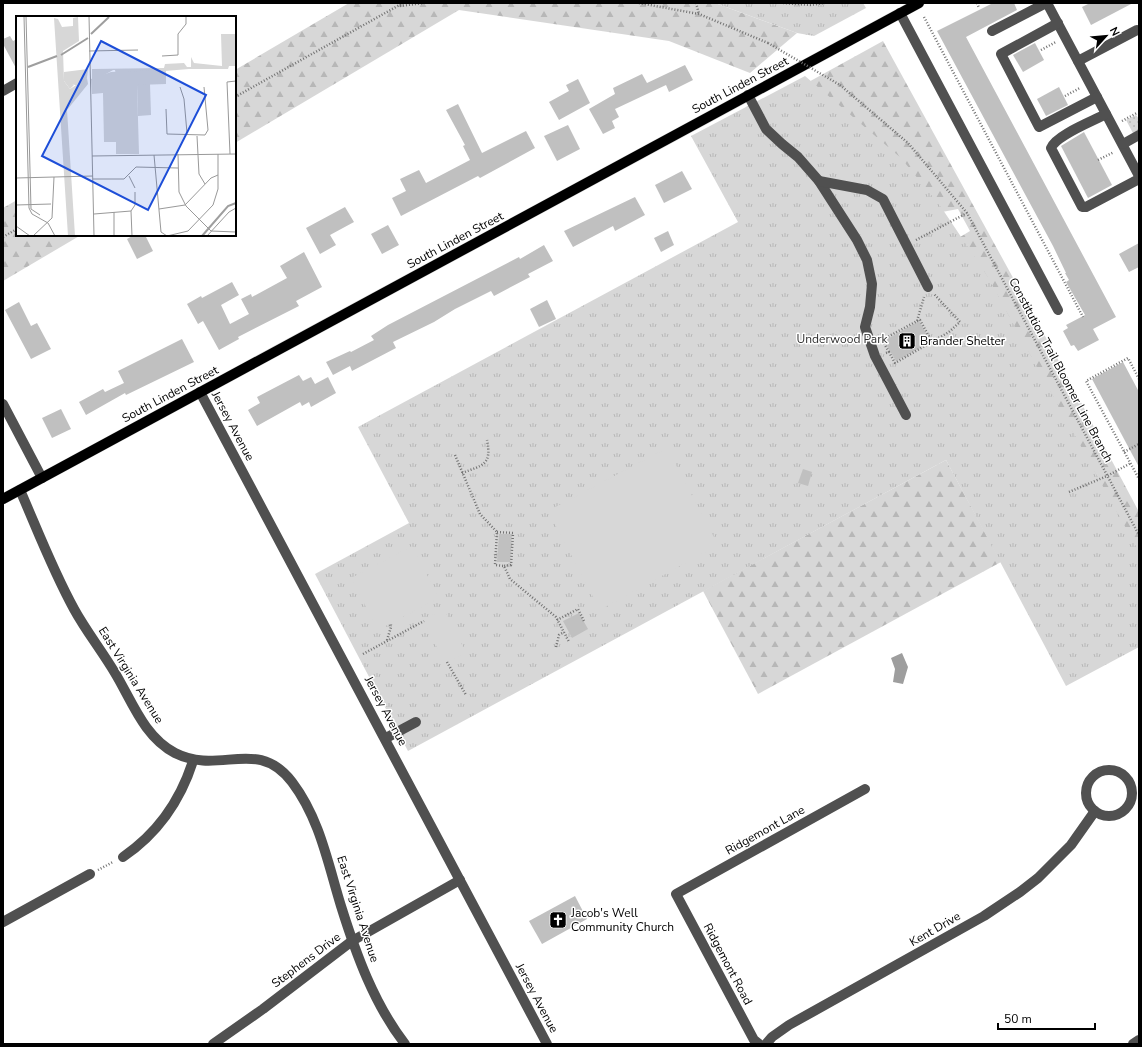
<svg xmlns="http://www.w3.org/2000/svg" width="1142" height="1047" viewBox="0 0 1142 1047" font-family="'Nunito Sans',sans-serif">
  <defs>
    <pattern id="grass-dots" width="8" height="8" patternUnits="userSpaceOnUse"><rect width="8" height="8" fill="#d7d7d7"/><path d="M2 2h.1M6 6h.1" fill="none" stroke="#b7b7b7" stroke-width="1.8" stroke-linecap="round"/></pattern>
    <pattern id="forest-firs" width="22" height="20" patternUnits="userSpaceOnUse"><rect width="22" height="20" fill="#d7d7d7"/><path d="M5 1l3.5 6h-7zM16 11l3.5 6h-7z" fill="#b7b7b7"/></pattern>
    <pattern id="park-tufts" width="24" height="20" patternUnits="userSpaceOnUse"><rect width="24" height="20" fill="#d7d7d7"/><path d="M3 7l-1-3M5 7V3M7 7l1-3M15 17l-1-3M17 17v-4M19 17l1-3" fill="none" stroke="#b7b7b7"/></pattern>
  </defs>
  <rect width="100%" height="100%" fill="#fff"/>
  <polygon fill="url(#grass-dots)" points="1136,115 1139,119 1139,132 1134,135 1126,120"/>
  <g fill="url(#forest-firs)">
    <polygon points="349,3 715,3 797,33 750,73 669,41 459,10 235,143 235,70"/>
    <polygon points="883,41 1067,376 1139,512 1139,616 937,251 970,231 958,209 942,212 785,95"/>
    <polygon points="17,200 17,235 81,235 3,281 3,208"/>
    <polygon points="946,460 1001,562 758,694 703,591"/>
  </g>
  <g fill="url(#park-tufts)">
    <polygon points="715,3 863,3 866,8 814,36 797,33"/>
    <polygon points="805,76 901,158 941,207 986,274 1139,552 1139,647 1066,686 946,460 408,751 315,574 409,523 358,427 738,222 691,136"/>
  </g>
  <g fill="#d7d7d7">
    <polygon points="667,448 718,545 600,610 548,511"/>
    <polygon points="412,546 439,598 378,630 351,578"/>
    <polygon points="444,609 466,653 445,663 423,620"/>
  </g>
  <polygon fill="#9e9e9e" points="902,653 908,667 903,684 893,682 895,669 891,658"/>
  <g fill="#c0c0c0">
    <polygon points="993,3 1014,3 1017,10 966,37 1116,317 1093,329 1099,340 1078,351 1074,345 1071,346 1063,331 1068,328 1066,325 1085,315 1066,282 1069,280 1065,273 1066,273 1053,246 937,31"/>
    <polygon points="1090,3 1133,3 1091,25 1082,7"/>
    <polygon points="10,36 13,41 17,39 17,70 3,44 3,39"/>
    <polygon points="1035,43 1044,60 1023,72 1013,55"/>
    <polygon points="685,65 693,80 669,92 666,85 615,109 619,117 612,121 615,128 603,134 589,109 615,94 613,88 642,74 647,83"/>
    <polygon points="578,79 590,103 559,120 549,102 569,91 566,85"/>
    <polygon points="1059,87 1068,105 1046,116 1037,99"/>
    <polygon points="458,104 482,153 526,131 535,148 480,178 478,176 401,216 392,198 406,191 400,179 419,170 426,183 470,160 463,146 465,145 446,110"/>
    <polygon points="568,125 580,149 557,161 544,136"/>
    <polygon points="1084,132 1112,185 1088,198 1061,146"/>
    <polygon points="682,171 692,189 664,203 655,185"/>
    <polygon points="635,197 645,215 615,231 613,226 573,247 564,231"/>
    <polygon points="345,207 354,222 330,235 336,245 320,254 306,228"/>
    <polygon points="388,225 399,245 382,254 371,234"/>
    <polygon points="668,231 674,245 661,252 654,238"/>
    <polygon points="134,235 145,235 153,251 137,259 127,239"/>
    <polygon points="1139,243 1139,267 1129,272 1119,254"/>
    <polygon points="544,245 553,261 528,274 530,277 494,296 491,291 455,309 434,322 393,342 396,348 352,371 350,366 333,375 326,362 350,351 351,352 374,340 371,336 388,325 519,257 520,259"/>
    <polygon points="304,252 322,287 296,301 299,306 238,337 239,339 219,350 203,321 198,324 187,304 201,296 202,298 232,282 239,295 221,305 230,324 249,314 241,299 251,294 252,297 287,278 280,266"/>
    <polygon points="547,300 556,319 539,327 530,309"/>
    <polygon points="19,302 31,326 37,323 51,349 31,359 5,310"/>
    <polygon points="919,321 931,342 896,361 884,341"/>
    <polygon points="182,339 194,362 126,395 125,393 86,415 79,402 103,389 105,392 124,383 118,371"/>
    <polygon points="1123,362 1139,392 1139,467 1092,379"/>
    <polygon points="299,375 303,381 311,377 315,384 328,377 336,393 311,407 309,402 302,406 300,402 257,426 248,410 260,403 257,397"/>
    <polygon points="61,409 71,429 52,438 42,418"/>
    <polygon points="803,469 812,472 808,486 798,483"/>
    <polygon points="499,534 512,534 510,562 497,562"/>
    <polygon points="579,613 588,629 572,638 563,621"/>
    <polygon points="575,896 587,919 542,944 529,921"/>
  </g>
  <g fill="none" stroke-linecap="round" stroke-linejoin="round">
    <defs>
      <polyline id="major" points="3,499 919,3"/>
    </defs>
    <use href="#major" stroke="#dbdbdb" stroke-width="11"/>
    <g stroke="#727272" stroke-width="2.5" stroke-dasharray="1 2" stroke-linecap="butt">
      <polyline points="639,3 699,14 768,43"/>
      <polyline points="696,3 699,14"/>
      <polyline points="783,3 810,5 824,3"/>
      <polyline points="977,3 979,8"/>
      <polyline points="400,6 423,3"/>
      <polyline points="924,17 1083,317"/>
      <polyline points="1041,50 1056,42"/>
      <polyline points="840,85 908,143 967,213 1139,535"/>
      <polyline points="1065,96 1080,88"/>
      <polyline points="235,97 403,3"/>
      <polyline points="1122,121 1137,113"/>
      <polyline points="1098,160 1114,152"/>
      <polyline points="3,237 17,229"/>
      <polyline points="916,240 967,213"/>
      <polyline points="917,321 920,320 932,342"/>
      <polyline points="889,352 882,340 917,321 924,297"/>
      <polyline points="886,353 889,352 895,363 949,332 960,322 934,294"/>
      <polyline points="1139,379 1128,358 1086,381 1139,479"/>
      <polyline points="1124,452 1139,444"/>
      <polyline points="455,455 480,514 497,532 495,565 504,566 510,579 556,617 569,642"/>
      <path d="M462,473C483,465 492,465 487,440"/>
      <polyline points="1069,492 1107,476 1131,463"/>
      <polyline points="497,532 513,533 511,565 504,566"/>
      <polyline points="557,620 578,609 584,621"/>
      <polyline points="387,640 391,627 390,624"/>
      <polyline points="556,647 559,635 564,632"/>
      <polyline points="363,654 424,621"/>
      <polyline points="447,662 466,695"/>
      <polyline points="98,870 113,862"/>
    </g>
    <g stroke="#505050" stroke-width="10">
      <polyline points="1047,3 1139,176"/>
      <polyline points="900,13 1058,310"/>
      <polyline points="1058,23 1001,54 1039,127 1097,97"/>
      <polyline points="992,31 1046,3"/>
      <polyline points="1078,61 1137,30"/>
      <polyline points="3,91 17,83"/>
      <polyline points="748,95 766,129 782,144 798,157 819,181 857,240 867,260 872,284 870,307 865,327 875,356 906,415"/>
      <path d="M1106,114C1093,121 1056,135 1051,148L1082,207H1086L1139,179"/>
      <polyline points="1123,144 1139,135"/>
      <polyline points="819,181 867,190 883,199 928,287"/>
      <polyline points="200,392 547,1044"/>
      <polyline points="3,404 42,478"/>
      <path d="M20,490C37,529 53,571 74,609C86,631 102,651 115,673C132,701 144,737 175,753C220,776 257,736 292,782C320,819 328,864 341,906C356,954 374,1004 405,1044"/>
      <polyline points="386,738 416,722"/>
      <circle cx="1109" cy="793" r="23"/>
      <path d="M123,857C158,833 180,802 193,761"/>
      <polyline points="3,922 90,874"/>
      <polyline points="213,1044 263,1009 352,941 460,880"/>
      <polyline points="759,1044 754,1040 676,894 865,789"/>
      <polyline points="766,1044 772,1037 789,1025 984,916 1020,892 1038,878 1071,845 1095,811"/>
      <polyline points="1133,1044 1139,1040"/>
    </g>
    <use href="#major" stroke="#000" stroke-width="10"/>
    <polyline stroke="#727272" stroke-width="2.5" stroke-dasharray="1 2" stroke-linecap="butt" points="768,43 840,85"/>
  </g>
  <defs>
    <symbol id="building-square" viewBox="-11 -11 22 22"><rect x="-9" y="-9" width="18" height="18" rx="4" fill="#000" stroke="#fff"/><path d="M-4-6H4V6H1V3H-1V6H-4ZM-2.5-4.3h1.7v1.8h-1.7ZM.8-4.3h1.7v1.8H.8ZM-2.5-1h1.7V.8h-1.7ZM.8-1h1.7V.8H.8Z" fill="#fff"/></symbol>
    <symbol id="church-square" viewBox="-11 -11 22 22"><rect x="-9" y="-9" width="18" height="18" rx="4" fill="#000" stroke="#fff"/><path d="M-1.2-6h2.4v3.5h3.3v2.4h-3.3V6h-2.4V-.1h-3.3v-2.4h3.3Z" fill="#fff"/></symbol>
  </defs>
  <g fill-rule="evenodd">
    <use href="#building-square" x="897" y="331" width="20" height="20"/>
    <use href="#church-square" x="548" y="910" width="20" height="20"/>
  </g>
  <g text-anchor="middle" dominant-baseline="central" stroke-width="3" stroke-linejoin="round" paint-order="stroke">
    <g font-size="12" fill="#000" stroke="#fff">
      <text transform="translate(740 85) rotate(-28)">South Linden Street</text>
      <text transform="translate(455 240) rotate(-28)">South Linden Street</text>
      <text transform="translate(1061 370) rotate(62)">Constitution Trail Bloomer Line Branch</text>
      <text transform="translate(170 394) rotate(-28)">South Linden Street</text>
      <text transform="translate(233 426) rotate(62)">Jersey Avenue</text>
      <text transform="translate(131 675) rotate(58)">East Virginia Avenue</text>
      <text transform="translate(386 711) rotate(62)">Jersey Avenue</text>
      <text transform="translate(765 830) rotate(-29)">Ridgemont Lane</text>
      <text transform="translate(358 909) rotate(72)">East Virginia Avenue</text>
      <text transform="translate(935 929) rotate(-30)">Kent Drive</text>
      <text transform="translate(306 960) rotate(-37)">Stephens Drive</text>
      <text transform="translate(728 964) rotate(62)">Ridgemont Road</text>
      <text transform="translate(537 998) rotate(62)">Jersey Avenue</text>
    </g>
    <g font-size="12" fill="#2e2e2e" stroke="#fff">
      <text x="842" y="339">Underwood Park</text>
    </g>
    <g font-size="12" fill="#000" stroke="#fff" text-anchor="start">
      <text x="920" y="341">Brander Shelter</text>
      <text x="571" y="913">Jacob's Well<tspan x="571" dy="14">Community Church</tspan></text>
    </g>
  </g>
  <g transform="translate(16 16)">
    <rect width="220" height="220" fill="#fff"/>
    <path d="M62,1L63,25L47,35L48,65L54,73L71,62L72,68L51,94L59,220H52L38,2L42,3L46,11L57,10V2ZM205,18H220V50H213L212,53H173L100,59L99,54H97L76,66V53L148,52L149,48L168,47L171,51H175V41L178,47L206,50ZM121,68H134L135,99L122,100Z" fill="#d7d7d7"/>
    <path d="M72,53L71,62L62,70L56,68L58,69L54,73L48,65V56ZM150,54V68L121,69L123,138H100V126H88L87,77L76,78L75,63L95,56Z" fill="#d7d7d7"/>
    <path d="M106,96H118V111H106Z" fill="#d7d7d7"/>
    <path fill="none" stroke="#9e9e9e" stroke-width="2" d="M75,18L93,1M45,39L72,22M12,51L41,40M186,220L212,190L220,187"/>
    <path fill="none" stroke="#999" stroke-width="1" d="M8,0L13,192L16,198L32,207L39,220M10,0L15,193L24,199M73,0L78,220M73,35L122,34M146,40L162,39V18L170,8V0M164,71L168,83L171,117M150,93L151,118L189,119L192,114L188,71M181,120L183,158L189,168M162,138L163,176L170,190L195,215L220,216M214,138L211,66L220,65M138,139L145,216L151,220L172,215L197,189L202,173V138M76,140L220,138M113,160L119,172M0,162L77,160M77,163H108L120,151L162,152M0,189L35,188M143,193L169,189L195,162L202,159M115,195L116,220M115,195L119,189V176M98,196V220M78,198L115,195M0,210L14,220M17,220L36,202L38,161M191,220L213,196L220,192"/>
    <path fill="#1d4ed8" fill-opacity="0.15" stroke="#1d4ed8" stroke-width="2" d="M85,25L190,79L132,194L26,140Z"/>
    <rect width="220" height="220" fill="none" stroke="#000" stroke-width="2"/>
  </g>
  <rect width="1142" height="1047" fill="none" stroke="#000000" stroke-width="8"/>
  <g transform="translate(1106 36) rotate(63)" stroke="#ffffff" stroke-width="3" paint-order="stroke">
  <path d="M0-3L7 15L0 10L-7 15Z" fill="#000000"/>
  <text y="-6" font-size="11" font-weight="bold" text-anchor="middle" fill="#000000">N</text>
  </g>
  <path d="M998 1023v6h97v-6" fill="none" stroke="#000000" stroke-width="2"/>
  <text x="1004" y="1023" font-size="12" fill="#000000" stroke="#ffffff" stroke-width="3" paint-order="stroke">50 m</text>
</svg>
